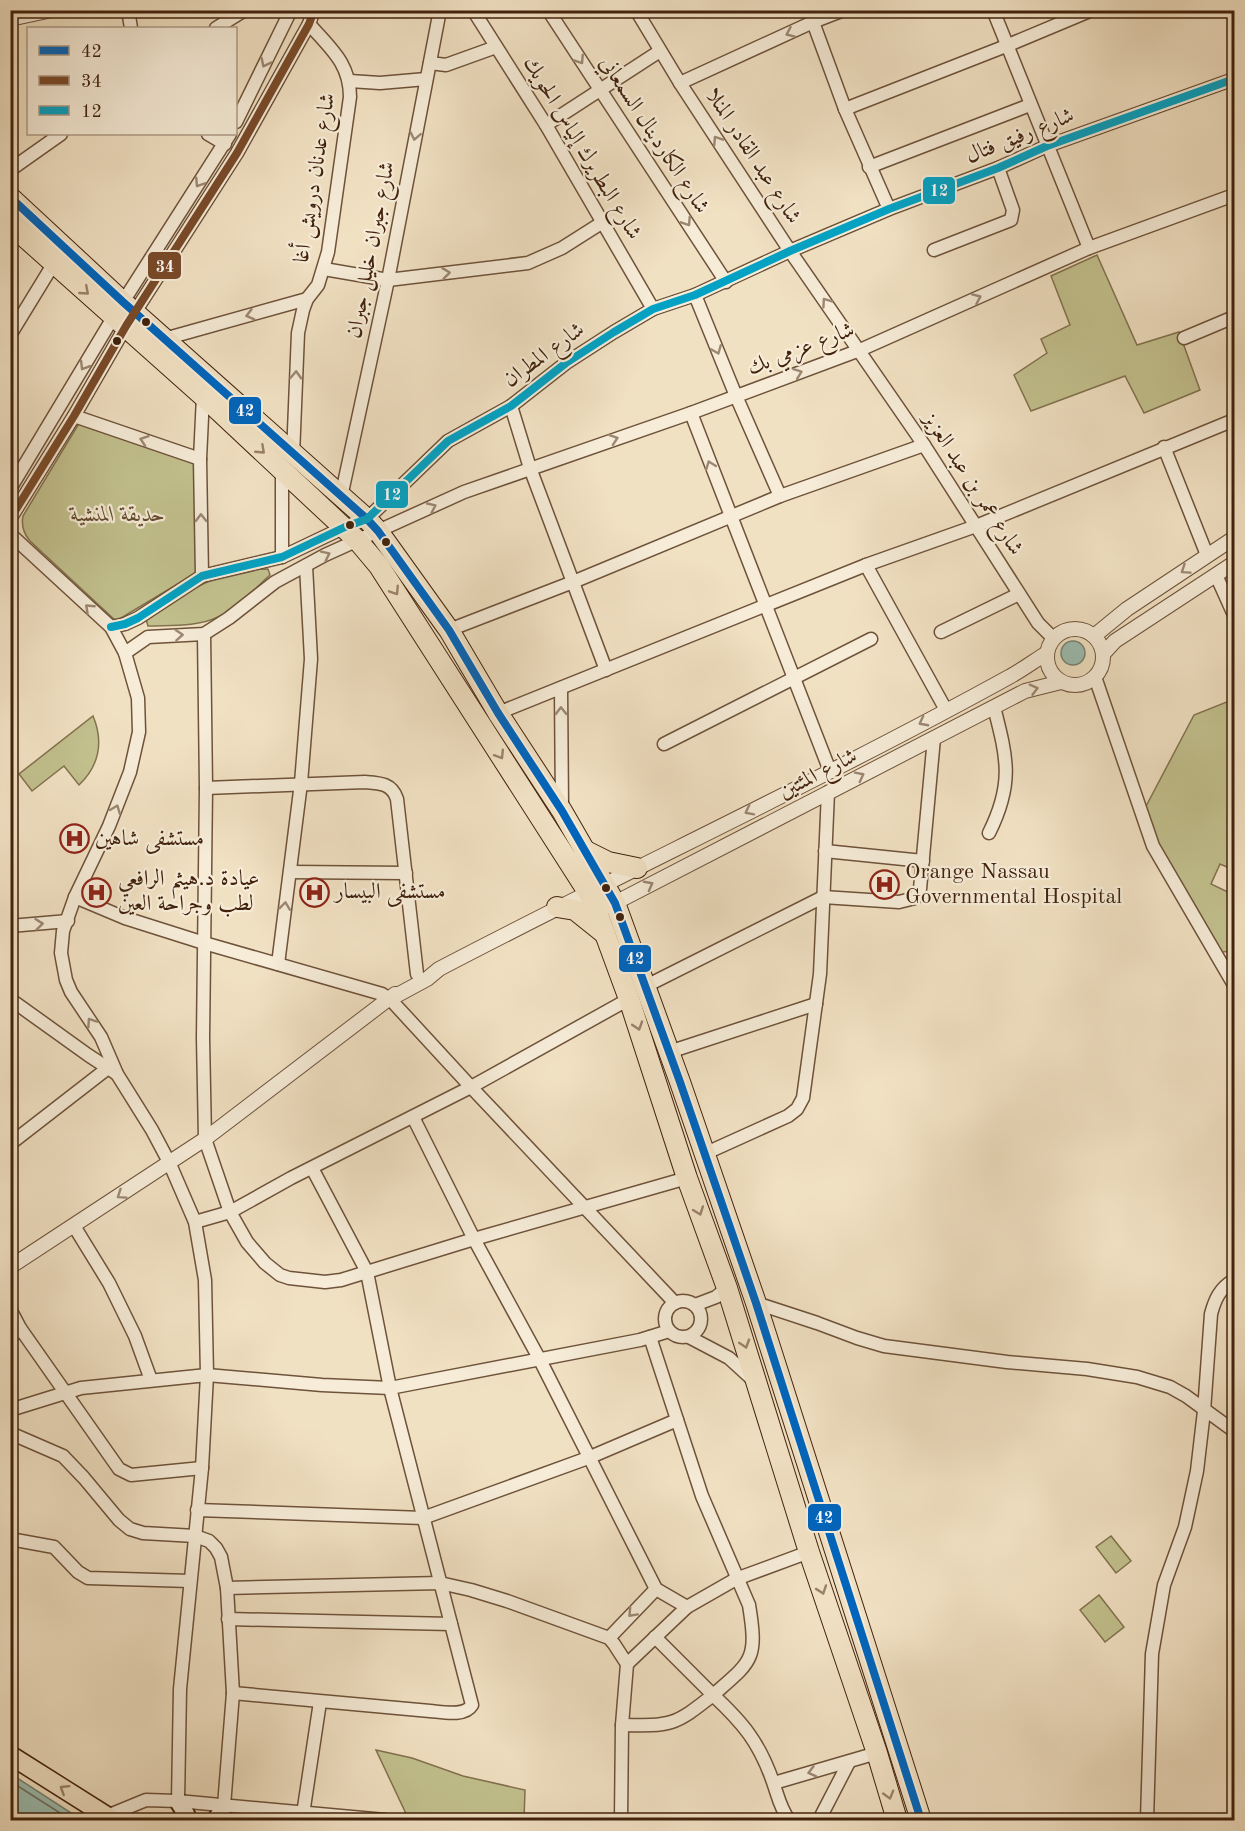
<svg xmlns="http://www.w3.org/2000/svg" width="1245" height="1831" viewBox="0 0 1245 1831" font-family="'Old Standard TT',Amiri,serif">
  <rect width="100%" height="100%" fill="#f1e1c3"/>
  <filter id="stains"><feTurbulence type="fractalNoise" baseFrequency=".00333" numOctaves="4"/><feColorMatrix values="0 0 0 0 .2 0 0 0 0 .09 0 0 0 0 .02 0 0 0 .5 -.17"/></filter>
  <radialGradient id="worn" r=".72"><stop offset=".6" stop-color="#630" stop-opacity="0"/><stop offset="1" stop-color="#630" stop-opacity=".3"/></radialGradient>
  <g fill="#c2c18e" stroke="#82724e" stroke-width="1.5">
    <polygon points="1097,255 1137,345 1179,332 1200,390 1144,413 1125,376 1031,411 1014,375 1047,353 1041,339 1070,325 1051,276"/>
    <path d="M81,420L196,459V573L116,621L30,541C24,534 21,526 23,516Z"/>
    <path d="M268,569L270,575C254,589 238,608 218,617C197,627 171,625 148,626L146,619C188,591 216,570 268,569Z"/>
    <polygon points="1234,699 1234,870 1220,864 1211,884 1234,895 1234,951 1222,952 1184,896 1143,812 1194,715"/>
    <path d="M93,716C104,742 99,766 79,785L64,766L32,791L19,774Z"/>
    <polygon points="1111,1536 1131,1561 1116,1573 1096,1547"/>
    <polygon points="1099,1595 1124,1627 1105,1642 1080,1610"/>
    <polygon points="376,1750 412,1758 463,1776 525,1790 524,1820 409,1820"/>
  </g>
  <g fill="#9bbeb2" stroke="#778070" stroke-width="1.5">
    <circle cx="1073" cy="653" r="12"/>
    <polygon points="11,1774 82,1820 15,1820 11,1817"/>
  </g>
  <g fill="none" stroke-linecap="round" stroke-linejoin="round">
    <polyline stroke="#6e7060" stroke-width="1.5" points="10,1781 71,1820"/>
    <defs>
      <g id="minor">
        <polyline points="128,10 131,28"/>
        <polyline points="473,10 546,125 653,309"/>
        <polyline points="548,10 726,282"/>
        <polyline points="636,10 680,83 790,251 924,445 1038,623 1053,638"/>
        <polyline points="993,10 1089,248"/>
        <polyline points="813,22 845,109 889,209"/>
        <polyline points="216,28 245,10"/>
        <polyline points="430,63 446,65 496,47"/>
        <polyline points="350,81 380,83 426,79"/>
        <polyline points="680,83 813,22 844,10"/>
        <polyline points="845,109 1006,46 1092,10"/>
        <polyline points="236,122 291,10"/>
        <polyline points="546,125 660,51"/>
        <polyline points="208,134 225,144"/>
        <polyline points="869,167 1030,105"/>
        <polyline points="10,170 61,134"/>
        <polyline points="934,250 1011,220 1013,210 998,168"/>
        <polyline points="324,269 388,280 528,263 562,248 603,222"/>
        <polyline points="695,295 736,396 780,496"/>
        <polyline points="10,335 54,263"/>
        <polyline points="1184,338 1234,317"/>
        <polyline points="164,339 307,299"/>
        <polyline points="511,406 530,468 606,670"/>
        <polyline points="691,413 830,771"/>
        <polyline points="74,416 200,459"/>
        <polyline points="1164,447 1207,555"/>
        <path d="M293,455L298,333L303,310L307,299L318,285L328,252L350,97C350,63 330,48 309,24"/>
        <polyline points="10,489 114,316 230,134"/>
        <polyline points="341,497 388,280 440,10"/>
        <polyline points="10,519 74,416 126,326 237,153 309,24 314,10"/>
        <polyline points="10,534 111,627 125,653 138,698 139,732 130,772 109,826 75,897 63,931 61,953 66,980 71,992 101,1037 117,1074 152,1130 169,1162 195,1222 205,1280 207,1375 202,1468 180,1689 178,1801"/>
        <polyline points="282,557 282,470"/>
        <polyline points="866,565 946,710"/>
        <polyline points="1216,575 1234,615"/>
        <polyline points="202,576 200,459 203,396"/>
        <polyline points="111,627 125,624 138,618 202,576 282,557 345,527 367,519 448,441 511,406 566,363 614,332 653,309 695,295 790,251 889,209 998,168 1047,146 1234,79"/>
        <polyline points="449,630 573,582 780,496 924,445"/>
        <polyline points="941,632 1019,594"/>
        <polyline points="204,634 206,788 203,1038 205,1139 230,1212 247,1242 265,1263 280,1275 289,1278 325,1282 341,1280 474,1239 687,1178"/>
        <polyline points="125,653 148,637 204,634 229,618 275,582 325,555 464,492 691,413 860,350 1089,248 1234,195"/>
        <polyline points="1095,677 1153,846 1234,985"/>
        <polyline points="561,688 562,810"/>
        <polyline points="498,713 866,565 976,526 1234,420"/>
        <polyline points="664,744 871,639"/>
        <path d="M206,788L365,782C379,783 392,783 397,799L417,974"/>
        <path d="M989,833C1014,783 1007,758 994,707"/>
        <polyline points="825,851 923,861"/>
        <polyline points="290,872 406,873"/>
        <polyline points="75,897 125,918 204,943 382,994 390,999 471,1087 675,1303"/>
        <polyline points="10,926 68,921"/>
        <polyline points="278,964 301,783 311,659 306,566"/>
        <polyline points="646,986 823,897 899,902 915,898 920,889 934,738"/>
        <polyline points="10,999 88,1055 117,1074"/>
        <polyline points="669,1052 816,1004"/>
        <polyline points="413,1117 474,1239 540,1360 656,1589 687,1607"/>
        <polyline points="10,1144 108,1068"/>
        <polyline points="704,1154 788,1116 797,1109 803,1098 820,974 828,792"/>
        <polyline points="195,1222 230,1212 291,1178 471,1087 629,999"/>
        <polyline points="74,1226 109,1283 135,1336 151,1380"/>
        <circle cx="683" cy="1319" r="18"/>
        <polyline points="756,1303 817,1323 857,1338 884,1346 1007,1362 1087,1369 1137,1377 1170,1387 1186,1396 1234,1431"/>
        <polyline points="695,1305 716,1297 727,1288"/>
        <polyline points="10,1309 20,1328 119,1469 131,1475 202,1468"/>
        <path d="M650,1337L702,1496L749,1605C758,1660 752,1661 713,1695L655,1637"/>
        <polyline points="689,1337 729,1358 752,1379"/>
        <polyline points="10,1338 20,1328"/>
        <polyline points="10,1410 81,1388 207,1375 322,1385 390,1388 640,1340 669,1331"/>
        <polyline points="10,1433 63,1456 84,1478 119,1520 130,1529 143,1533 195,1536 209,1541 216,1548 221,1557 227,1588 233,1693 224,1806"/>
        <polyline points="197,1510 423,1518 588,1458 677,1420"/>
        <polyline points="10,1539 54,1547 78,1572 88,1578 190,1581"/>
        <polyline points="227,1588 440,1583 471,1590 507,1601 609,1638 614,1644 627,1664 622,1725 621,1820"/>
        <polyline points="228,1619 451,1624"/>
        <polyline points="609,1638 656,1589"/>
        <polyline points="627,1664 687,1607 736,1579 809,1552"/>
        <path d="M233,1693L430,1711C442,1712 465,1717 472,1705L390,1388L367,1272L312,1168"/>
        <path d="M622,1725C671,1726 674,1726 713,1695C743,1723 759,1742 773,1782C778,1796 780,1808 789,1820"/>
        <polyline points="774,1783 877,1753"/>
        <polyline points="303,1814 320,1702"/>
        <polyline points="107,1816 146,1800 178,1801 385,1820"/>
        <polyline points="819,1820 849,1762"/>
        <path d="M1147,1820L1152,1654L1164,1585L1185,1527L1197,1471L1204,1411L1211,1314C1215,1299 1220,1288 1234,1280"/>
      </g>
      <g id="tertiary">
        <polyline points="10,19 52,10"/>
        <circle cx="1075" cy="657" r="28"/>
        <polyline points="1094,636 1127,609 1234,538"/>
        <polyline points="1103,654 1115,641 1234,563"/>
        <polyline points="607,907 1025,691 1061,682"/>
        <path d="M390,999L427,979L439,969C628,870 822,780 1009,677C1022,670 1034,661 1047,653"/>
        <polyline points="10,1267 205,1139 395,994"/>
      </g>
      <g id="secondary">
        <polyline points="178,1801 186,1814 188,1820"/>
        <polyline points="216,1820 224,1806"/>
      </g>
      <polyline id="primary" points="10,1755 113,1820"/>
      <g id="trunk">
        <polyline points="10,197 123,302 367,519 378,531 449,630 498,713 562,811 615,903 680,1082 756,1303 921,1820"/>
        <polyline points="10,224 203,396 358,541 379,566 588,892 597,912 629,999 687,1178 727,1288 809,1552 877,1753 897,1820"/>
        <polyline points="584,850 608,862 637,868"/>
        <polyline points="557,907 575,910 605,934"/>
      </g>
    </defs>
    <use href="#minor" stroke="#6e523a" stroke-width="15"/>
    <use href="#tertiary" stroke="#6e523a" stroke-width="16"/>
    <use href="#secondary" stroke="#42220d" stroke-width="20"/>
    <use href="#primary" stroke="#42220d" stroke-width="21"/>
    <use href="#trunk" stroke="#42220d" stroke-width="22"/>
    <use href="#minor" stroke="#f6ecd8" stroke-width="12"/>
    <use href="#tertiary" stroke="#f6ecd8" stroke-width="14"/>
    <use href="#secondary" stroke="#f6ecd8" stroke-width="16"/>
    <use href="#primary" stroke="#f1e1c3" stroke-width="18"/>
    <use href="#trunk" stroke="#f1e1c3" stroke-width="20"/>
    <defs>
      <polyline id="bus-1" points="10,197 123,302 367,519 378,531 449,630 498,713 562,811 615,903 680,1082 756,1303 921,1820"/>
      <polyline id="bus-2" points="10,519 74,416 126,326 237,153 309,24 314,10"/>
      <polyline id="bus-3" points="111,627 125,624 138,618 202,576 282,557 345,527 367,519 448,441 511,406 566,363 614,332 653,309 695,295 790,251 889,209 998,168 1047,146 1234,79"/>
    </defs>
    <use href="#bus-1" stroke="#f6ecd8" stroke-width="12"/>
    <use href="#bus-2" stroke="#f6ecd8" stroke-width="12"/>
    <use href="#bus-3" stroke="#f6ecd8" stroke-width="12"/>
    <use href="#bus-1" stroke="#0065bd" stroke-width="8"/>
    <use href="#bus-2" stroke="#7a4b2a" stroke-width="8"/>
    <use href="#bus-3" stroke="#03a2c4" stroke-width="8"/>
  </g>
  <defs><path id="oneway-chevron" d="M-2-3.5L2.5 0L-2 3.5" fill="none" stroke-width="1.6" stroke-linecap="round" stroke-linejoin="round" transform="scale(1.5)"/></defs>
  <g stroke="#9c8772">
    <use href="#oneway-chevron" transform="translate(790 33) rotate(156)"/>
    <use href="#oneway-chevron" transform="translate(580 60) rotate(57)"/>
    <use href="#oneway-chevron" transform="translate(265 63) rotate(116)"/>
    <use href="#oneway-chevron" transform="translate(415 136) rotate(101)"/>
    <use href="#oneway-chevron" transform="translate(717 140) rotate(-123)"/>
    <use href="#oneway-chevron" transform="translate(199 183) rotate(123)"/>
    <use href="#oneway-chevron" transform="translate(687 222) rotate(57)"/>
    <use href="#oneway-chevron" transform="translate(446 273) rotate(-7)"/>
    <use href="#oneway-chevron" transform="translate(977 298) rotate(-24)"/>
    <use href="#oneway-chevron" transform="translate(826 302) rotate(-125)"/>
    <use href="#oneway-chevron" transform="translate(250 315) rotate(165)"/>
    <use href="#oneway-chevron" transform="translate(717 350) rotate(68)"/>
    <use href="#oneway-chevron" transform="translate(84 366) rotate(121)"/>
    <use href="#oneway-chevron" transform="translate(798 373) rotate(-21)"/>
    <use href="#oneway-chevron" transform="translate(296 375) rotate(-88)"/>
    <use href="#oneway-chevron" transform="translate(614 439) rotate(-19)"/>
    <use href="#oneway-chevron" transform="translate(144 440) rotate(-161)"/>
    <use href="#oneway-chevron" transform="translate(710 465) rotate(-111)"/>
    <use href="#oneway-chevron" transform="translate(432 507) rotate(-25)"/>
    <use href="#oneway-chevron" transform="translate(201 518) rotate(-91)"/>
    <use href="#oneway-chevron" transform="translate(326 555) rotate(-26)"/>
    <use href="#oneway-chevron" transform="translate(1185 570) rotate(146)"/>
    <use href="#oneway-chevron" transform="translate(89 608) rotate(-137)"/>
    <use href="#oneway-chevron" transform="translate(179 635) rotate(-4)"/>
    <use href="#oneway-chevron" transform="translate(1034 689) rotate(-15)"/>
    <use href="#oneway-chevron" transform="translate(561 711) rotate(-91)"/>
    <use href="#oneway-chevron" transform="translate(923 722) rotate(152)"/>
    <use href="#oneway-chevron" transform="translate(860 776) rotate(-27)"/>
    <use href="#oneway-chevron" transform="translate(116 809) rotate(-69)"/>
    <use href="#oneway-chevron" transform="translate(749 811) rotate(153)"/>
    <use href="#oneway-chevron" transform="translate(649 885) rotate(-28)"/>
    <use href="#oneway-chevron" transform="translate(285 906) rotate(-83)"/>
    <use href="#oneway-chevron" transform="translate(39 924) rotate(-6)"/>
    <use href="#oneway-chevron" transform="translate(91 1022) rotate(-124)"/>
    <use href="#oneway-chevron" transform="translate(121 1195) rotate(146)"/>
    <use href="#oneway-chevron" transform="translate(632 1613) rotate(133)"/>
    <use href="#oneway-chevron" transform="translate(812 1772) rotate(165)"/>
  </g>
  <g stroke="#9a8268">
    <use href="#oneway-chevron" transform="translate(85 291) rotate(41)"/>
    <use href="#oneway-chevron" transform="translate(261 450) rotate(43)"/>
    <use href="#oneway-chevron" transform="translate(395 591) rotate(57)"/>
    <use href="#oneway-chevron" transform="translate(500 755) rotate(58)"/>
    <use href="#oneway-chevron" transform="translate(638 1026) rotate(72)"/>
    <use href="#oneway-chevron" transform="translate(699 1211) rotate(70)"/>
    <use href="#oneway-chevron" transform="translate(745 1344) rotate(72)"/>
    <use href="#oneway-chevron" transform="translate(822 1590) rotate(71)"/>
    <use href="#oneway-chevron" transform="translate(64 1789) rotate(-148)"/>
    <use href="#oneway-chevron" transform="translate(889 1795) rotate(74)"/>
  </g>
  <defs>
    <symbol id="hospital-ring" viewBox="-11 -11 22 22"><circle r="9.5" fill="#f6ecd8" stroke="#8f2418" stroke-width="1.5"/><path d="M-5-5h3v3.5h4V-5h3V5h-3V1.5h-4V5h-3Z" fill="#8f2418"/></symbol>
  </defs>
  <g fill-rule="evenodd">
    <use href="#hospital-ring" x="58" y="822" width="33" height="33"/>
    <use href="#hospital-ring" x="868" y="868" width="33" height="33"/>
    <use href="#hospital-ring" x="80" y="876" width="33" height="33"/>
    <use href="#hospital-ring" x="298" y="876" width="33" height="33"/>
  </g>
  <g fill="#42220d" stroke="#f6ecd8" stroke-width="2">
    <circle cx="146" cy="322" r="5"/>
    <circle cx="117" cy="341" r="5"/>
    <circle cx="350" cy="525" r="5"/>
    <circle cx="386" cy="542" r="5"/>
    <circle cx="606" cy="888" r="5"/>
    <circle cx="620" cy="917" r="5"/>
  </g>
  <g text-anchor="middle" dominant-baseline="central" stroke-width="4.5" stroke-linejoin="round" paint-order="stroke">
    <g font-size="22" fill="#42220d" stroke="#f6ecd8">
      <text transform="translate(654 135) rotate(57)">شارع الكاردينال السمعاني</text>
      <text transform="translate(1020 136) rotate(-22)">شارع رفيق فتال</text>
      <text transform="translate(582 148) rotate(59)">شارع البطريرك إلياس الحويك</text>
      <text transform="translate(753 156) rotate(57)">شارع عبد القادر المنلا</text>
      <text transform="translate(315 178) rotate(-81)">شارع عدنان درويش أغا</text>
      <text transform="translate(371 250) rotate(-79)">شارع جبران خليل جبران</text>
      <text transform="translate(801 349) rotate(-21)">شارع عزمي بك</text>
      <text transform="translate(544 355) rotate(-36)">شارع المطران</text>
      <text transform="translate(973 484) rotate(57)">شارع عمر بن عبد العزيز</text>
      <text transform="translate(818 774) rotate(-27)">شارع المئتين</text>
    </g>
    <g font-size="22" font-style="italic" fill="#624a2d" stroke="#f6ecd8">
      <text x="118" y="515">حديقة المنشية</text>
    </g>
    <g font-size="22" fill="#42220d" stroke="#f6ecd8" text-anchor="start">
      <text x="95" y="839">مستشفى شاهين</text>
      <text x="905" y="872">Orange Nassau<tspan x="905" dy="25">Governmental Hospital</tspan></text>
      <text x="118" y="879">عيادة د.هيثم الرافعي<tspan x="118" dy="25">لطب وجراحة العين</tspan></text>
      <text x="335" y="892">مستشفی البيسار</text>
    </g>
  </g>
  <g stroke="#f6ecd8" stroke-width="2">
    <rect x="922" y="176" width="34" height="29" rx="6" fill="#03a2c4"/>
    <rect x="147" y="251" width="35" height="29" rx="6" fill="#7a4b2a"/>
    <rect x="228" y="396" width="34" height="29" rx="6" fill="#0065bd"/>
    <rect x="375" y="480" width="34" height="29" rx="6" fill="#03a2c4"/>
    <rect x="618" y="944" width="34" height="29" rx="6" fill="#0065bd"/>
    <rect x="807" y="1503" width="35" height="29" rx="6" fill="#0065bd"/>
  </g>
  <g font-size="16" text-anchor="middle" font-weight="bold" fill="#fff">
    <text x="939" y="196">12</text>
    <text x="165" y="272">34</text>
    <text x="245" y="416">42</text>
    <text x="392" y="500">12</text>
    <text x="635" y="964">42</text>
    <text x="824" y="1523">42</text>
  </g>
  <rect width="1245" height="1831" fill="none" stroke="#f1e1c3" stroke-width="36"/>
  <rect x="12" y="12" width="1221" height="1807" fill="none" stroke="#42220d" stroke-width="3"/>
  <rect x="18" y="18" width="1209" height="1795" fill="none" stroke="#42220d" stroke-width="1.5"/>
  <rect x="27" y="27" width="210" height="108" fill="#f6ecd8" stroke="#ae9b87" stroke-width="1.5"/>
  <rect x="39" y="46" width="30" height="9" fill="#0065bd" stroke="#ae9b87" stroke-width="1.5"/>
  <text x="81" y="57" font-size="18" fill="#42220d">42</text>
  <rect x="39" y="76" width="30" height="9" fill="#7a4b2a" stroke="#ae9b87" stroke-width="1.5"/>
  <text x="81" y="87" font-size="18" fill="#42220d">34</text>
  <rect x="39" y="106" width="30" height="9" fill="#03a2c4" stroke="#ae9b87" stroke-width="1.5"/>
  <text x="81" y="117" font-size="18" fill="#42220d">12</text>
  <rect width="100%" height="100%" filter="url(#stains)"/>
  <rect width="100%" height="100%" fill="url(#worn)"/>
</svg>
